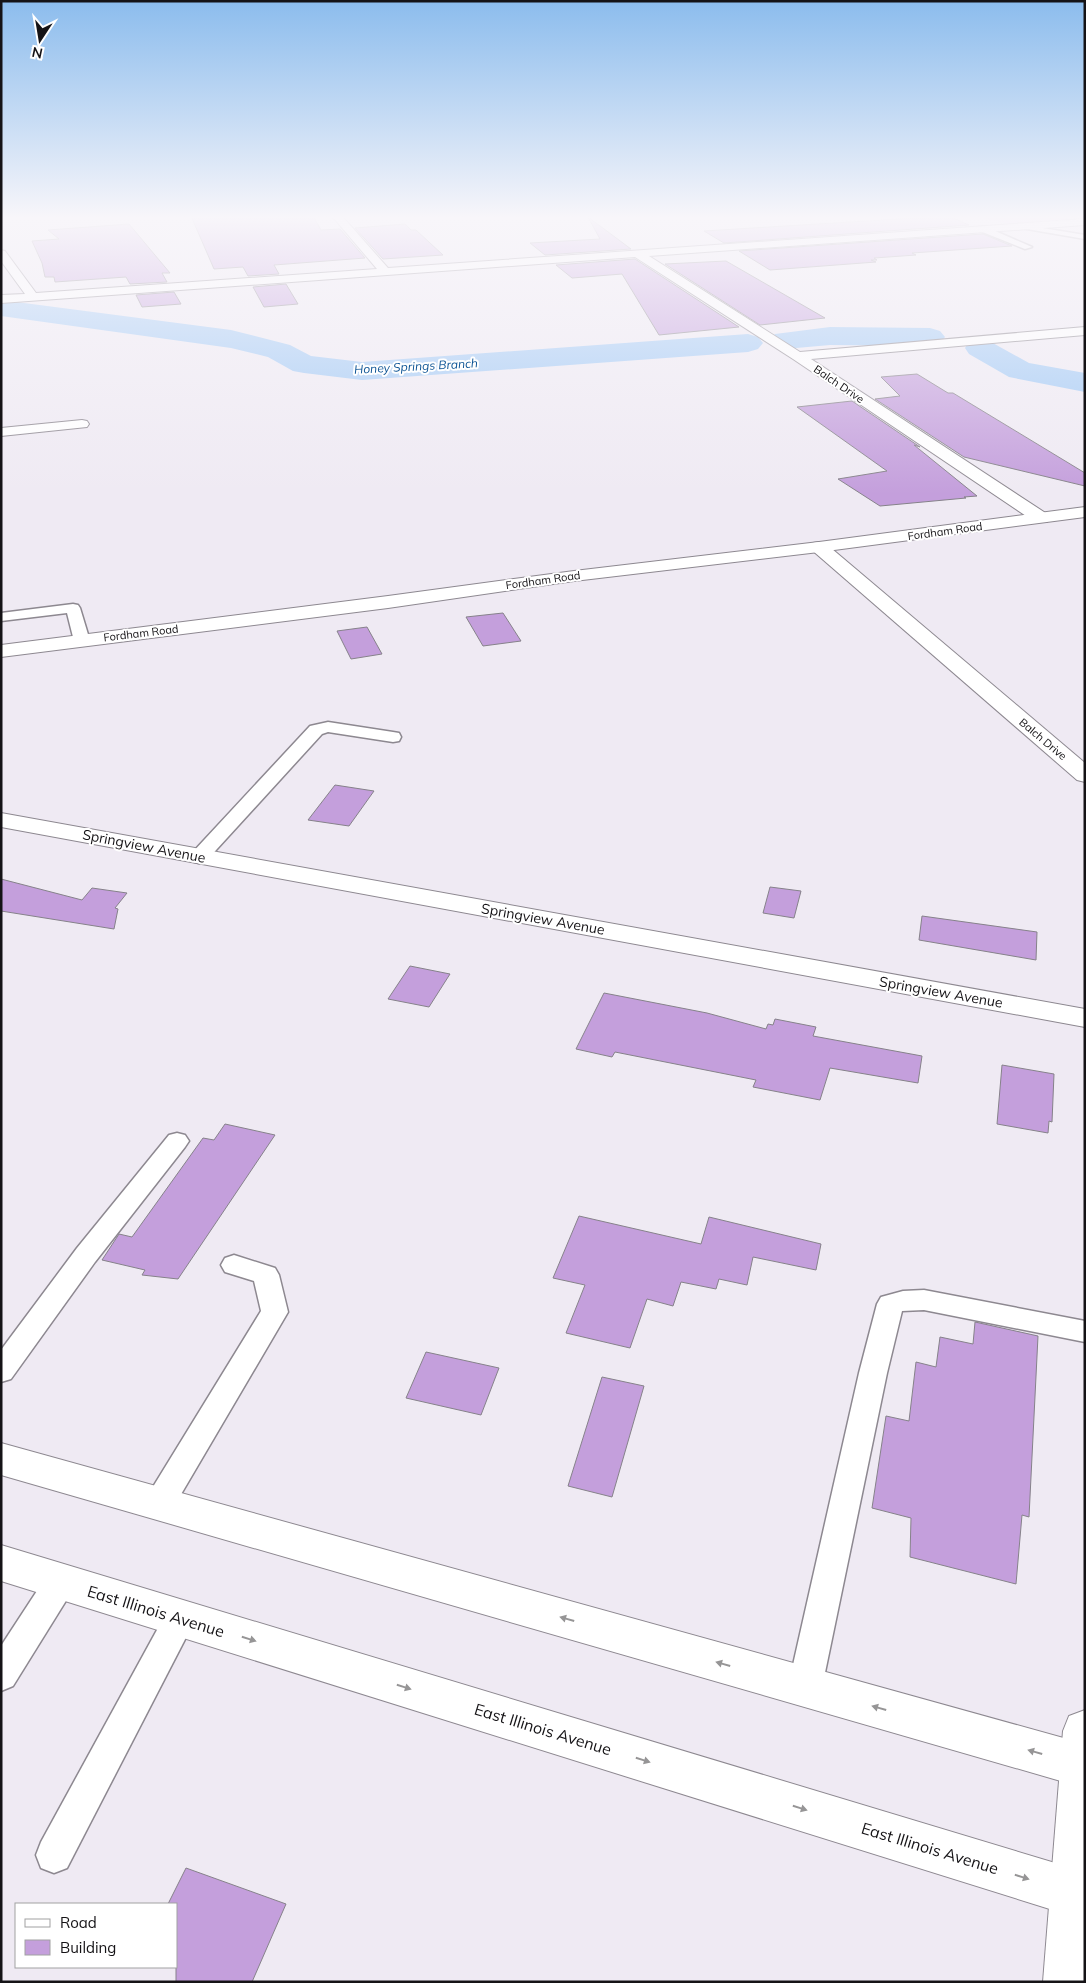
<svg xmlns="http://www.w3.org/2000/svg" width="1086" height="1983" viewBox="0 0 1086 1983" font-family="Mulish,sans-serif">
  <rect width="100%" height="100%" fill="#efeaf3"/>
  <polygon fill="#dfbdf6" points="968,216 1057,216 1068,218 1065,221 1017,225"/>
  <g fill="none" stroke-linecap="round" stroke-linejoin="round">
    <g fill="#a1c9f5" fill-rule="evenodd">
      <polygon points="1,300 231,330 290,345 311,356 362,362 748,334 758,337 763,343 758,349 748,352 362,380 304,373 293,371 268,357 231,348 1,316"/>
      <polygon points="830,327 930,328 940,331 945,337 940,343 930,346 830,345 785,349 775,346 770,340 775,334"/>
      <polygon points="980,339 991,342 1029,363 1085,373 1085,392 1009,377 969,354 965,348 969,342"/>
    </g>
  </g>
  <g fill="#c49fdc" stroke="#86828a">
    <polygon points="191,216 313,216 321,230 340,229 365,258 274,265 279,274 248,276 243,267 214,269"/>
    <polygon points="948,216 969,225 724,243 704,231"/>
    <polygon points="588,217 631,249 545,255 530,243 600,239"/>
    <polygon points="129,224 170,273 162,273 167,282 130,284 126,277 55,282 54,277 45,277 42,263 32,241 59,239 48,230"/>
    <polygon points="405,224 411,230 416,230 443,255 383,259 355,228"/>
    <polygon points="983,234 1012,246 912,253 916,255 874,258 877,260 871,260 876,262 770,270 739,251"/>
    <polygon points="635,259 739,327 659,335 622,274 572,278 556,265"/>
    <polygon points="726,261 825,318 760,325 665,264"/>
    <polygon points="286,284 298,304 264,307 253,287"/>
    <polygon points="174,292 181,304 142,307 136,295"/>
    <polygon points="917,374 948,393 953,393 1085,473 1085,486 964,457 875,399 900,396 881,377"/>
    <polygon points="852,401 920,447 914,445 977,496 964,497 966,498 880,506 838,479 887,471 797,407"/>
    <polygon points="503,613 521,641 483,646 466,617"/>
    <polygon points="367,627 382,654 351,659 337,631"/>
    <polygon points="335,785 374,791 349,826 308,820"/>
    <polygon points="1,879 82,900 92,888 127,893 115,908 118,909 114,929 1,911"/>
    <polygon points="770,887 801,891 794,918 763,913"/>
    <polygon points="922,916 1037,932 1036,960 919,940"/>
    <polygon points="410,966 450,974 429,1007 388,999"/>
    <polygon points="604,993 707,1013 766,1029 768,1024 773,1025 775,1019 816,1027 813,1036 922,1056 918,1083 830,1068 820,1100 753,1087 756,1080 615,1052 612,1057 576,1049"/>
    <polygon points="1002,1065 1054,1074 1052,1122 1049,1121 1048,1133 997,1124"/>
    <polygon points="225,1124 275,1135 178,1279 142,1275 145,1270 102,1260 119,1234 132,1237 203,1138 214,1140"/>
    <polygon points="579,1216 701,1244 709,1217 821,1244 816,1270 753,1257 747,1285 719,1279 716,1289 681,1282 673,1306 647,1299 630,1348 566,1333 585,1285 553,1278"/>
    <polygon points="975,1322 1038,1336 1029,1517 1022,1515 1016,1584 910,1557 911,1518 872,1508 886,1416 909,1421 916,1362 936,1367 940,1337 973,1344"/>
    <polygon points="426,1352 499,1368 481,1415 406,1398"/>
    <polygon points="602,1377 644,1386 612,1497 568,1486"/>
    <polygon points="186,1868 286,1904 252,1982 176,1982 176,1904 168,1904"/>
  </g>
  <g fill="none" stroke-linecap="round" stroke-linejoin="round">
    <defs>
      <g id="service">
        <polygon points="1018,224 1085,235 1085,239 1021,228 1017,226"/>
        <polygon points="980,227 986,227 1032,247 1025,249 980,231"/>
        <polygon points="73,604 78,605 80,608 90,641 87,644 77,644 74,641 67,613 1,621 1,613"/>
        <polygon points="328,722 393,732 399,733 401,737 399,741 393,742 328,732 322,734 206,861 199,863 192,861 190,857 192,853 310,726"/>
        <polygon points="177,1133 185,1135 189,1141 185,1147 95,1262 11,1379 1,1382 1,1350 77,1248 169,1135"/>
        <polygon points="234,1255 275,1268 279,1275 288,1312 170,1513 159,1517 148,1513 144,1504 148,1495 261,1311 254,1281 225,1272 221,1265 225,1258"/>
        <polygon points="924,1290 1085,1321 1085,1342 924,1310 902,1311 887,1373 822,1687 817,1698 805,1703 793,1698 788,1687 859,1373 877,1304 881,1297 903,1291"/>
        <polygon points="61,1567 72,1571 77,1581 72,1591 13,1686 1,1691 1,1646 50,1571"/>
        <polygon points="180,1603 191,1608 196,1618 67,1868 54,1873 41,1868 36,1855 41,1842 169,1608"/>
      </g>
      <g id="minor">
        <polygon points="332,216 342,216 388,268 1085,219 1085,225 649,256 800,352 1085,327 1085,335 811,359 1047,514 1049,518 1047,522 1035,522 793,359 635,257 1,303 1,295 25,294 1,261 1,250 5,251 36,293 377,269"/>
        <polygon points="82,420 87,421 89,424 87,427 1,436 1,428"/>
        <polygon points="819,542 825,543 1085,763 1085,782 1077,780 813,551 810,547 813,543"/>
        <polygon points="1,813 1085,1009 1085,1027 1,827"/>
        <polygon points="1085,1710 1085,1982 1043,1982 1063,1731 1069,1716"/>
      </g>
      <polygon id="tertiary" points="1085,507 1085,517 819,552 574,581 388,608 1,657 1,645 388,596 574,571 819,542"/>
      <g id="secondary">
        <polygon points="1,1443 1085,1744 1085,1788 1,1475"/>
        <polygon points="1,1545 1085,1872 1085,1920 1,1581"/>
      </g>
    </defs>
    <use href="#service" stroke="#8d8890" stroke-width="3"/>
    <use href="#minor" stroke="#8d8890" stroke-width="2"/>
    <use href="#tertiary" stroke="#8d8890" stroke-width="2"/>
    <use href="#secondary" stroke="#8d8890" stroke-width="2"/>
    <use href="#service" fill="#fff" fill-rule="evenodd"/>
    <use href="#minor" fill="#fff" fill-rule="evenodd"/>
    <use href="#tertiary" fill="#fff" fill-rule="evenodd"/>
    <use href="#secondary" fill="#fff" fill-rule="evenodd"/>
  </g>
  <defs><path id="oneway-solid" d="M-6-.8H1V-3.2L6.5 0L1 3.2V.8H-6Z" transform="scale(1.25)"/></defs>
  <g fill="#969596">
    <use href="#oneway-solid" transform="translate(567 1619) rotate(-164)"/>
    <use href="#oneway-solid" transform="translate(249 1639) rotate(17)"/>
    <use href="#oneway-solid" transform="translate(723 1664) rotate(-164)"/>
    <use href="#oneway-solid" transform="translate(404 1687) rotate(17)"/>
    <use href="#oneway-solid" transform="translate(879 1708) rotate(-164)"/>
    <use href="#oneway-solid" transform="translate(1035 1752) rotate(-164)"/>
    <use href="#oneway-solid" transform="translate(643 1760) rotate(17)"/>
    <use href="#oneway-solid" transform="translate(800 1808) rotate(17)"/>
    <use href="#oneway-solid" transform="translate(1022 1877) rotate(17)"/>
  </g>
  <linearGradient id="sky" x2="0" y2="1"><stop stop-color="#8bbced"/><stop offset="0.44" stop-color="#f8f6fa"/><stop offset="1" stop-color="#f8f6fa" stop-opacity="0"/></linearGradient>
  <rect width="1086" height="494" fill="url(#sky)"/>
  <g text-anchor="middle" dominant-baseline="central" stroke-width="4" stroke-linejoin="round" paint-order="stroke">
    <g font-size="11" fill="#151316" stroke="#fff">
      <text transform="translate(839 384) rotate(34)">Balch Drive</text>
      <text transform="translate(945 531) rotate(-8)">Fordham Road</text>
      <text transform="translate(543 580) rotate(-8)">Fordham Road</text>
      <text transform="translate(141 633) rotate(-7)">Fordham Road</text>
      <text transform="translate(1043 739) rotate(40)">Balch Drive</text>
    </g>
    <g font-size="12" font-style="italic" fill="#0c5394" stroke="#fff">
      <text transform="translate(416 366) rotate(-3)">Honey Springs Branch</text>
    </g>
    <g font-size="14" fill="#151316" stroke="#fff">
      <text transform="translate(144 846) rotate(11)">Springview Avenue</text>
      <text transform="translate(543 919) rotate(10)">Springview Avenue</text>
      <text transform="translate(941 992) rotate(10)">Springview Avenue</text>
    </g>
    <g font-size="16" fill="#151316" stroke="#fff">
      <text transform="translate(156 1611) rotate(17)">East Illinois Avenue</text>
      <text transform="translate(543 1729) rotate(17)">East Illinois Avenue</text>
      <text transform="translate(930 1848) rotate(17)">East Illinois Avenue</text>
    </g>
  </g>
  <rect width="1086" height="1983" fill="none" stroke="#151316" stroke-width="5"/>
  <rect x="15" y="1903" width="162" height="65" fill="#ffffff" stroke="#a1a1a2"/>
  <rect x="25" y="1919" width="25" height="8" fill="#ffffff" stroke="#a1a1a2"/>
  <text x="60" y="1928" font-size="15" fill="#151316">Road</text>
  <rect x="25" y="1940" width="25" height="15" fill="#c49fdc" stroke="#a1a1a2"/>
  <text x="60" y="1953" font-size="15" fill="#151316">Building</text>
  <g transform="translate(40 40) rotate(192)" stroke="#ffffff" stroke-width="4" paint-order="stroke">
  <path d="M0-4L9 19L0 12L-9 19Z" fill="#151316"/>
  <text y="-8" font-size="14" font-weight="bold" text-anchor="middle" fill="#151316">N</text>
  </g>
</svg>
